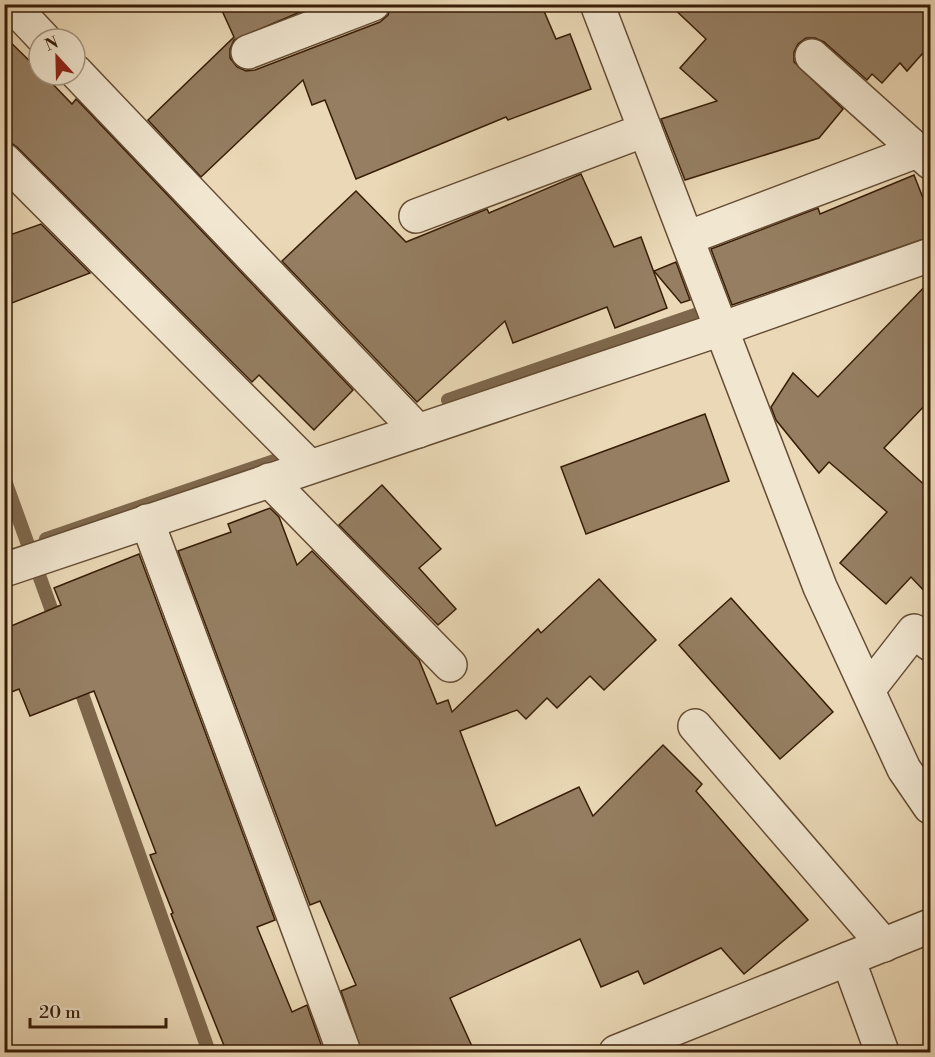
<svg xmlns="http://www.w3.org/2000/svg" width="935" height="1057" viewBox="0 0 935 1057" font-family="'Libre Bodoni',serif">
  <rect width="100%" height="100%" fill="#ead8b6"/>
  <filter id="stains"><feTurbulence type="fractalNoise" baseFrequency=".00333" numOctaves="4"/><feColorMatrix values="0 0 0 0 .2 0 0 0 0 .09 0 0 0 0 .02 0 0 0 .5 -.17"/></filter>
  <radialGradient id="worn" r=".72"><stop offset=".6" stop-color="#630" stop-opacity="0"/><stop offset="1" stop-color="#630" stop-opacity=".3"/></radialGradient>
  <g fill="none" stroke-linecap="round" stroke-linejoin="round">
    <g stroke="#7e674c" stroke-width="14">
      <polyline points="448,400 715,308"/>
      <polyline points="4,478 57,625"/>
      <polyline points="46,539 280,459"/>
      <polyline points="77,680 209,1052"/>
    </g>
  </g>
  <g fill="#957e62" stroke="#381d07" stroke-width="1.5">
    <polygon points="219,4 319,4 234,40 230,49 230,58 237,67 246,71 255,70 380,22 388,15 391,4 541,4 556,39 570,34 591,89 508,120 506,117 356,179 325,100 312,105 303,80 201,177 148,120 234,37"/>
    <polygon points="669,4 930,4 930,45 907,71 900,63 882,83 872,74 867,80 824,42 815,38 806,38 798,44 794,52 794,62 843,109 819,138 685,180 661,119 717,101 680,68 706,39"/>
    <polygon points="4,36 39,70 39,75 44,75 72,104 76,99 80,103 353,390 314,430 259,375 252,382 17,147 4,138"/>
    <polygon points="581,174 614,247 641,237 667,308 615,328 607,307 513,343 505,321 417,402 282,261 356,191 406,242 487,209 489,213"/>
    <polygon points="914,175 930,216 930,237 732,305 711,249 818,208 820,214"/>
    <polygon points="41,224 90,273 4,306 4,237"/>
    <polygon points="676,262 690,300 681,303 654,271"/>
    <polygon points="930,281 930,400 884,448 930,490 930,597 911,577 886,604 840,563 887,512 829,462 819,473 776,420 771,407 793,373 818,397"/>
    <polygon points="705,414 729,481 586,534 561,467"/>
    <polygon points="382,485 441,549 419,568 456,609 438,625 339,525"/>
    <polygon points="270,508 279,517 297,565 312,551 419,660 437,704 448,700 452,712 538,629 541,633 599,579 656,640 604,690 590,676 557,708 547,698 526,719 517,710 460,731 496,826 579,787 593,816 663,745 702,784 696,791 808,920 744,974 721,948 644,984 638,971 601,987 580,939 450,998 475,1053 362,1053 341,991 356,985 320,901 310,905 178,551 231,532 228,524"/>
    <polygon points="139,554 275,920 257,927 292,1012 307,1005 324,1053 227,1053 171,914 173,913 150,855 156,853 94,691 30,716 19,689 4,695 4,629 61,605 54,588"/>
    <polygon points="731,598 833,712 780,759 679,645"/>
  </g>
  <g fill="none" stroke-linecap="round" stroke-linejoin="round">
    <defs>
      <g id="street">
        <polyline points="11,4 44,39"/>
        <polyline points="597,4 820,587 904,769 930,807"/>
        <polyline points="248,52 373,4"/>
        <polyline points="812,56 930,162"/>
        <polyline points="75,71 418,431"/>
        <polyline points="4,160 309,466"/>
        <polyline points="416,216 645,130"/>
        <polyline points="687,238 917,151"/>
        <polyline points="269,480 450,665"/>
        <polyline points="147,521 344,1052"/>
        <polyline points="4,570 721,329 930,255"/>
        <polyline points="868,690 914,631 930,644"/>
        <polyline points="695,726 884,945"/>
        <polyline points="848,959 882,1052"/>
        <polyline points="616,1052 930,926"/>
      </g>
    </defs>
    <use href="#street" stroke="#644c33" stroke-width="36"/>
    <use href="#street" stroke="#f1e6d0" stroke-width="33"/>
  </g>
  <rect width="935" height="1057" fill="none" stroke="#ead8b6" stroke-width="24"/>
  <rect x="6" y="6" width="923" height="1045" fill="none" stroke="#381d07" stroke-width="3"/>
  <rect x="12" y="12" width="911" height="1033" fill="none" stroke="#381d07" stroke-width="1.5"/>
  <g transform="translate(57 57) rotate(338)"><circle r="28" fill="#f1e6d0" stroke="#a79680" stroke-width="1.5"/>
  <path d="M0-4.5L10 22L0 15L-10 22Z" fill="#8f2418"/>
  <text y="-9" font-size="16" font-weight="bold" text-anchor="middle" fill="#381d07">N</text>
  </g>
  <path d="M30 1018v9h136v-9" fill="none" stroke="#381d07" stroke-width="3"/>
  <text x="39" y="1018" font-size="18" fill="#381d07" stroke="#f1e6d0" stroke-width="4.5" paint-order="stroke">20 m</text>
  <rect width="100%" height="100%" filter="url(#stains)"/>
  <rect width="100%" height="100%" fill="url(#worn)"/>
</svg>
